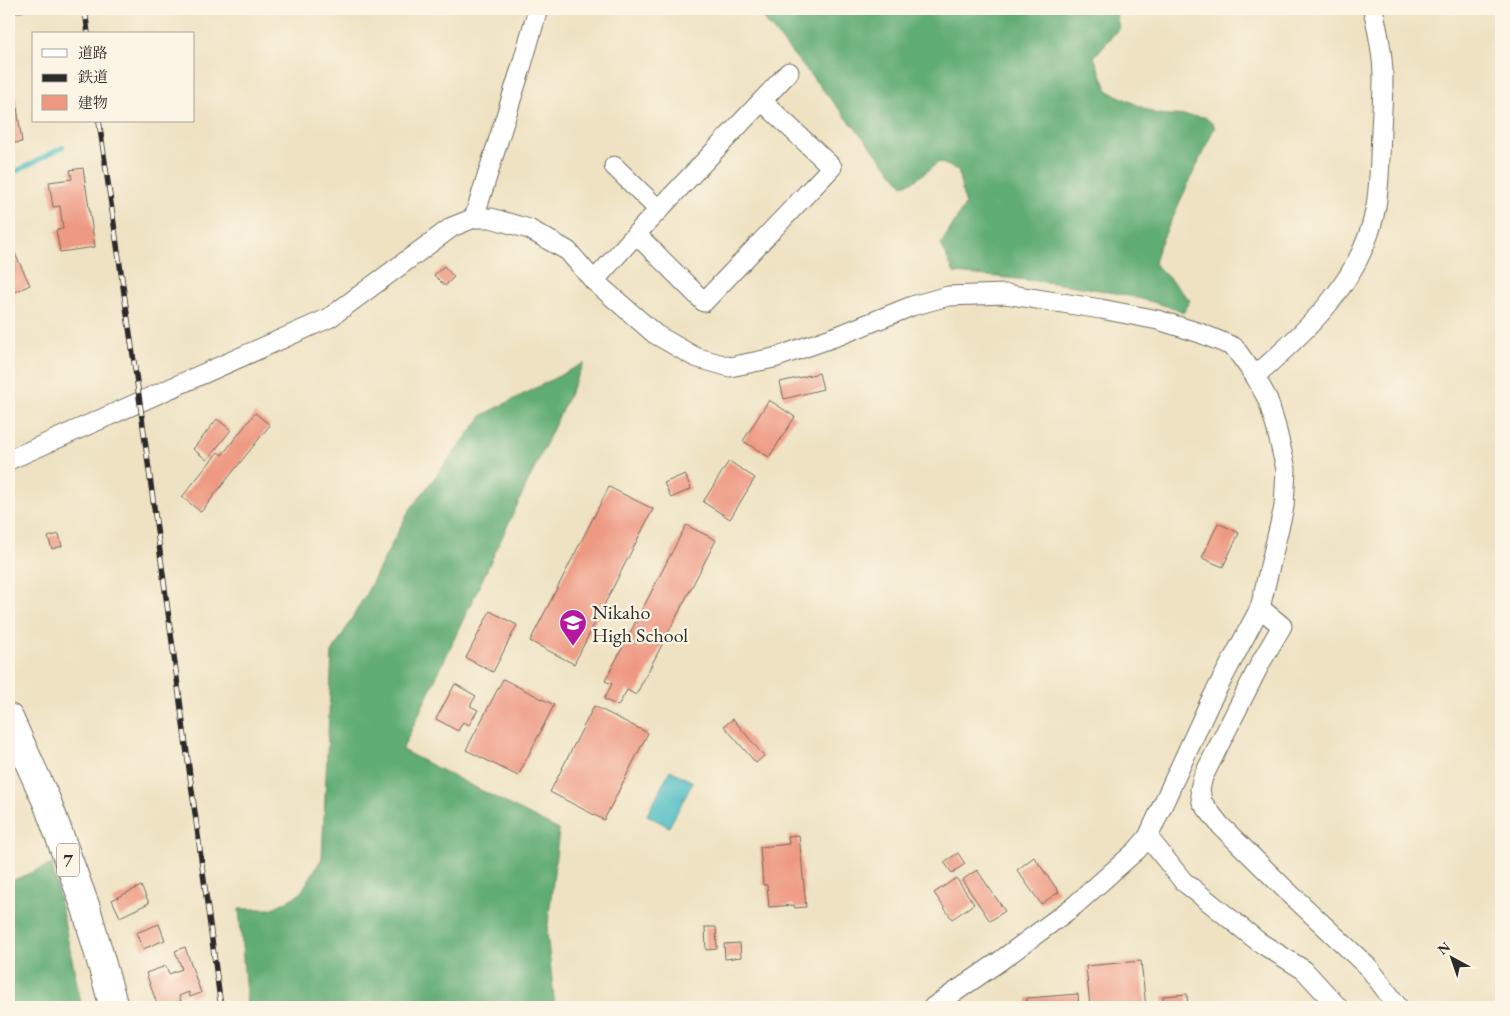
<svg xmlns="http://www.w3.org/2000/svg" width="1510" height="1016" viewBox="0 0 1510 1016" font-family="'EB Garamond','Noto Serif JP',serif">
  <rect width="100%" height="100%" fill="#fcf5e5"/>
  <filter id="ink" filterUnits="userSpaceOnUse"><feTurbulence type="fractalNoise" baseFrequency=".02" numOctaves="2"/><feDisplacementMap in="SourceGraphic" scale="10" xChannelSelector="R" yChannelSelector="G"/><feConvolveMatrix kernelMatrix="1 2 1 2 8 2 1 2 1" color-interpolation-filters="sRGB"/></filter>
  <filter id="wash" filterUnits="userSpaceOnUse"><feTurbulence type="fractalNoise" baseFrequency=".0096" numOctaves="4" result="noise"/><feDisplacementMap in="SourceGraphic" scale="20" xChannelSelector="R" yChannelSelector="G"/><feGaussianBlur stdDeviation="1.12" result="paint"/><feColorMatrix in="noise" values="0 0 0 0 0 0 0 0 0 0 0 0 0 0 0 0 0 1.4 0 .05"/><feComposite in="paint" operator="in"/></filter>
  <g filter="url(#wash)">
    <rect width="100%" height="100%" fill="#eee2c2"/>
    <g fill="#60ac74" stroke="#466c50">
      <path d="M755,9H1115L1119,28L1094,57L1108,91L1156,114L1205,117L1215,126L1158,249L1154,263L1190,300L1184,312C1113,286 1029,280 954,273L941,244L965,205L958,170L939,162L914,181L903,185Z"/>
      <polygon points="584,363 402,750 559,830 547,933 555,1007 247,1007 239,909 271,909 300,894 322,858 332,653 367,592 409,511 483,415"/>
      <polygon points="52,864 82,1007 9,1007 9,882"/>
    </g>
    <polygon fill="#4ebdc4" stroke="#3c7478" points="670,770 693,782 669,827 647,815"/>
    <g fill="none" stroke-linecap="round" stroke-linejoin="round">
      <polyline stroke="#4ebdc4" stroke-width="4.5" points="9,175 63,147"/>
    </g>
    <g id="blocks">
      <g fill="#ee9a83">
        <polygon points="9,9 23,9 24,11 9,14"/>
        <polygon points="9,52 22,142 9,144"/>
        <polygon points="83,168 95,247 60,252 56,230 63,229 60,206 53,207 49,182 72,179 70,170"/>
        <polygon points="9,241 30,285 9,295"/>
        <polygon points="444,266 454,277 445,286 434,275"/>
        <polygon points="819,373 823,389 784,399 780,382"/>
        <polygon points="769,400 795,417 769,457 743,441"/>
        <polygon points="255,413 270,425 201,512 182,497 218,452 222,455"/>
        <polygon points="217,419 231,430 207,460 193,449"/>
        <polygon points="729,461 755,478 730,519 703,502"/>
        <polygon points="685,474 691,489 671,498 664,483"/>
        <polygon points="609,487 653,509 574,664 530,641"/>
        <polygon points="1218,523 1239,533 1223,567 1202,558"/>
        <polygon points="686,525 716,540 636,695 627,690 618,706 604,699 612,684 605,681"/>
        <polygon points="59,534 62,546 52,549 48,537"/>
        <polygon points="490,611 517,625 493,672 466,658"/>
        <polygon points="503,679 554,705 518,776 466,750"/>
        <polygon points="455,684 476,696 470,706 478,710 469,725 463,722 458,731 436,719"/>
        <polygon points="594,706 648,733 604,820 550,792"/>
        <polygon points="733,719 764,756 756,763 724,726"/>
        <polygon points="799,835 806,907 795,908 794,905 769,907 767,885 763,885 760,847 789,844 788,836"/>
        <polygon points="958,853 965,864 952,873 944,862"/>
        <polygon points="1034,857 1059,892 1041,904 1017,870"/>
        <polygon points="977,870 1005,911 990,921 962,880"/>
        <polygon points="956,878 974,904 952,919 934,893"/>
        <polygon points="141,886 149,903 120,917 112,900"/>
        <polygon points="159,924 165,940 143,949 136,933"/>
        <polygon points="705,927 716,927 717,949 706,950"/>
        <polygon points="740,943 741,957 725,959 724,944"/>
        <polygon points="185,947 201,993 190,997 189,992 179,996 181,1001 174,1003 175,1007 164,1007 163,1006 158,1007 146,973 166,966 169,974 182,969 175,951"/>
        <polygon points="1141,961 1146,1007 1090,1007 1086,966"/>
        <polygon points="1078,994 1079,1007 1027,1007 1027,998"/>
        <polygon points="1187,994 1188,1007 1164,1007 1163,996"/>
      </g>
    </g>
  </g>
  <g filter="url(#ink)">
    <use href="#blocks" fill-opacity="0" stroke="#6f6b60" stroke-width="1"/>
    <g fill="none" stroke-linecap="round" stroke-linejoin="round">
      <defs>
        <g id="minor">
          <polyline points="614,166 659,210"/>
          <polyline points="474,218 521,68 538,9"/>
          <polyline points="636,234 704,302 832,167 762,101"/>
          <polyline points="594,281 636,234 789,72"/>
          <path d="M1255,376C1308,330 1364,278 1376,206C1380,181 1380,155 1381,130C1382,112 1383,94 1383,77C1383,54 1378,31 1373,9"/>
          <polyline points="9,460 329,318 452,227 474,218 491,218 529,229 568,251 594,281 655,334 695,357 730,367 774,358 840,335 912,306 948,296 1005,294 1101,309 1158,320 1200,333 1234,347 1255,376 1268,400 1276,427 1286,469 1284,507 1260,608 1209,704 1148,837 1137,850 1074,906 1000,961 933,1007"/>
          <polyline points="1260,608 1282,626 1261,662 1203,777 1200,789 1202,802 1220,825 1284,888 1370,969 1398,1007"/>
          <polyline points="1148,837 1183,881 1259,942 1304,970 1338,1007"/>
        </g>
        <polyline id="highway" points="9,718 47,802 86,908 114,1007"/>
      </defs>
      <use href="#minor" stroke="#6f6b60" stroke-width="21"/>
      <use href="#highway" stroke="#6f6b60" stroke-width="30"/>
      <use href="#minor" stroke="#fff" stroke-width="19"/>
      <use href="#highway" stroke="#fff" stroke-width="28"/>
      <defs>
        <g id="rail">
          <polyline points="85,9 88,34"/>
          <polyline points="99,121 140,403 221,1007"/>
        </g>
      </defs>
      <use href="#rail" stroke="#2b2b2b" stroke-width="5.5"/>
      <use href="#rail" stroke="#fcf5e5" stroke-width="4" stroke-dasharray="11" stroke-linecap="butt"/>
    </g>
  </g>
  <defs>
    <symbol id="school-pin" viewBox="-11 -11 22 30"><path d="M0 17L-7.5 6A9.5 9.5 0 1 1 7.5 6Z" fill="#b5179e" stroke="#fcf5e5"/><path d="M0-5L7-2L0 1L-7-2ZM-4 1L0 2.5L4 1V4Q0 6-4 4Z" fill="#fff"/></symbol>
  </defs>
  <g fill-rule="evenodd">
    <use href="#school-pin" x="557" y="607" width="32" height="43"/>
  </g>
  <g text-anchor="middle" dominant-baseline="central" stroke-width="4.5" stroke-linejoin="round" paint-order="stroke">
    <rect fill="#fcf5e5" stroke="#6a6863" stroke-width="1" x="57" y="843.5" width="22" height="33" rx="4"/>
    <g font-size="19" font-weight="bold" fill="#2b2b2b">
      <text x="68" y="860">7</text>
    </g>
    <g font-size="20" fill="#2b2b2b" stroke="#fcf5e5" text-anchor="start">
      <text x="592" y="612">Nikaho<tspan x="592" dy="23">High School</tspan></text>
    </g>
  </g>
  <rect width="1510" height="1016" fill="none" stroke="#fcf5e5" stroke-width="30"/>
  <rect x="32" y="32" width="162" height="90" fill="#fcf5e5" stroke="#a8a49b"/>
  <rect x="42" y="49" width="25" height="8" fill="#ffffff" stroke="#a8a49b"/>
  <text x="78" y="58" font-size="15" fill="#2b2b2b">道路</text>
  <rect x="42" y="74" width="25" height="8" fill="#2b2b2b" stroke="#a8a49b"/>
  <text x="78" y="82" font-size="15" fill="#2b2b2b">鉄道</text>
  <rect x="42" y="95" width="25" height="15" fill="#ee9a83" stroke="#a8a49b"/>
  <text x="78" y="108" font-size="15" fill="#2b2b2b">建物</text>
  <g transform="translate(1452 958) rotate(320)" stroke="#fcf5e5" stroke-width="4" paint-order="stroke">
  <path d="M0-4L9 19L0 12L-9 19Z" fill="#2b2b2b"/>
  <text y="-8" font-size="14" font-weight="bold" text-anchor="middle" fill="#2b2b2b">N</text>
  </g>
</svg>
